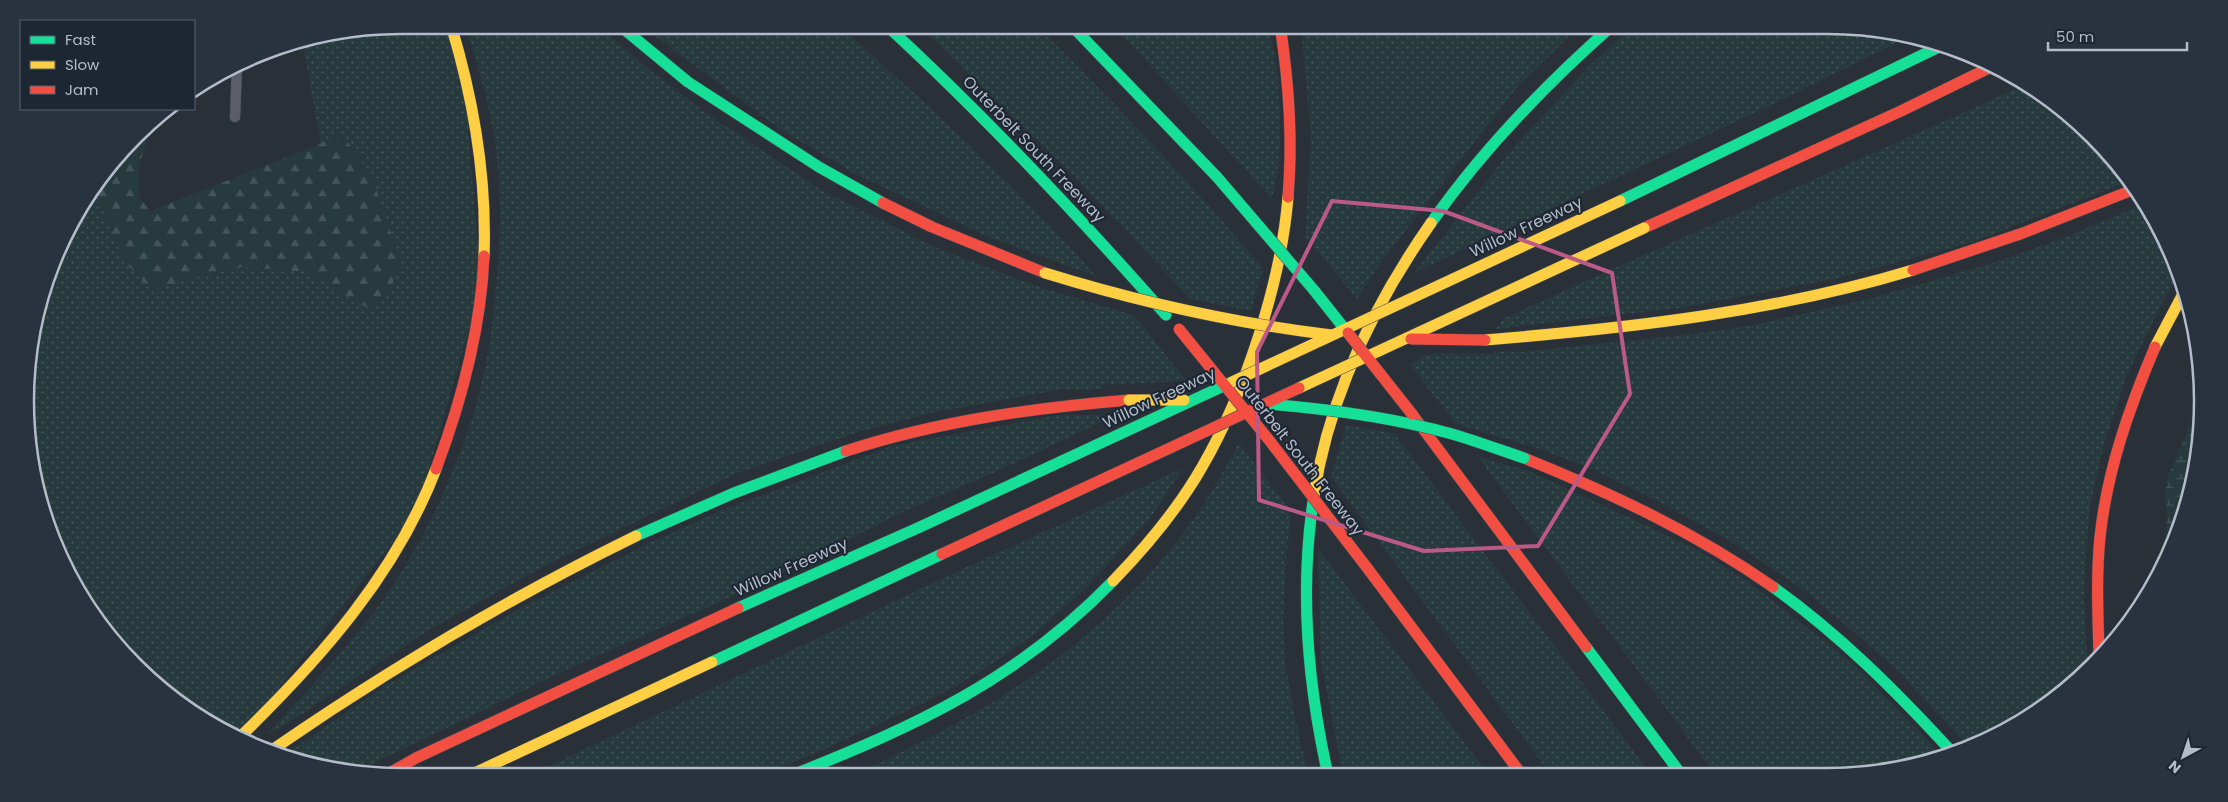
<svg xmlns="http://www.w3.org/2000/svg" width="2228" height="802" viewBox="0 0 2228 802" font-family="Poppins,sans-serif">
  <defs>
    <pattern id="grass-dots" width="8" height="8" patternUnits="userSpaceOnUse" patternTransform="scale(1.25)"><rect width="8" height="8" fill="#273a3e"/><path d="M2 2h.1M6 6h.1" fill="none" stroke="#445559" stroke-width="1.8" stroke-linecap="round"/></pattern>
    <pattern id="forest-firs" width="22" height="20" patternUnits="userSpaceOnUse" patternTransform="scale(1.25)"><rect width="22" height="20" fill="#273a3e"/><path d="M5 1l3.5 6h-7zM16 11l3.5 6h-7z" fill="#445559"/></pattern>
    <pattern id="wetland-marsh" width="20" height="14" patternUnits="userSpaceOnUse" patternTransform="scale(1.25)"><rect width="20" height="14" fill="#273a3e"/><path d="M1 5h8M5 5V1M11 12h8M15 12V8" fill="none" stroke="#445559"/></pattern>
  </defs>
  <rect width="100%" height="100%" fill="#2a3038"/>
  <g fill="url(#grass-dots)">
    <polygon points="401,25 451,25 463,65 481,287 417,511 241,736 192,713 135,667 89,610 38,498 26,426 28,352 64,234 103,172 112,162 150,211 321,144 302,40 328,32"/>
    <path d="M465,25H597L646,67L709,115L820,189L930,245L1036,286L1134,315L1187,381L1102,385L1103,389L1058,390L931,413L859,432L738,473L556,560L429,630L288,723L266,735C306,691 347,649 382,601C430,534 472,439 487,358C492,331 494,303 497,276C500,240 501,206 498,170C494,120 480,72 465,25Z"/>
    <path d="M640,25H838C928,104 1017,187 1096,276L989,237L857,175L780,129Z"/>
    <path d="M918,25H1036C1115,103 1191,183 1263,268L1251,311L1190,299L1076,178Z"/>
    <path d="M1110,25H1268C1270,36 1274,48 1275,59C1281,90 1284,171 1271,198L1135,49Z"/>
    <polygon points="1301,25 1581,25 1519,85 1381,262 1357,299 1305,236 1311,136"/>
    <polygon points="1634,25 1827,25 1910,36 1769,106 1414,273 1511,150 1590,65"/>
    <path d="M2026,84C2068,110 2101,141 2130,181L1973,242L1839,278L1680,308L1496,329L1503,319C1676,239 1852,164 2026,84Z"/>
    <polygon points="2145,203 2152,213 2180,273 2160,307 2127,375 2104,444 2089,512 2084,594 2088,668 2075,684 1993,738 1968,746 1893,666 1809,594 1736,544 1652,498 1592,469 1537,448 1456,424 1410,365 1423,356 1437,353 1493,354 1494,351 1520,352 1685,335 1749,326 1873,298 2002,260 2066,237"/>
    <polygon points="1058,415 1116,415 1004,468 907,510 762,583 568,669 358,771 304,764 284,755 388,684 525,606 643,546 720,511 892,446"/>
    <polygon points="1346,425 1395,434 1651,774 1550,774 1331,477"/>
    <path d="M1239,443L1291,511C1287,554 1282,600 1284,642C1286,687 1299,732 1308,775L851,776C877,766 901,752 926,739C1030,687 1121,618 1190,524C1209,498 1224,470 1239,443Z"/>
    <polygon points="1480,457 1529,471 1694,548 1750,583 1851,662 1941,754 1876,774 1715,774 1485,467"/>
    <polygon points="1183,468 1153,514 1090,584 1032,636 980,672 924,703 814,754 757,776 526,777 956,572"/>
    <polygon points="1318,548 1489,775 1343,775 1321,662"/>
  </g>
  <polygon fill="url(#forest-firs)" points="153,119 139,167 139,197 150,211 343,135 371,174 401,263 389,291 370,309 335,290 309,272 239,267 151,290 125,262 94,186 103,172"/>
  <polygon fill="url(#wetland-marsh)" points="2201,398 2202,425 2190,498 2167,555 2166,481"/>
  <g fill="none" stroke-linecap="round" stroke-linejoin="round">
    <defs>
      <polyline id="lane" points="235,117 237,66"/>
      <g id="fast">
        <polyline points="619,25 688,82 819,167 883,203"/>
        <path d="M886,25C985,116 1077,214 1166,315"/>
        <polyline points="1071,25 1217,177"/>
        <polyline points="1620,201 1943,45"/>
        <path d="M1431,223C1483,149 1545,85 1613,25"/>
        <path d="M1314,495C1299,590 1307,682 1328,775"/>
        <polyline points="636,536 734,493 846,451"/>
        <path d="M1773,587C1840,635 1896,691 1951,751"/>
        <polyline points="738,608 920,527"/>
        <polyline points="1586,647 1681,774"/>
        <polyline points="712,662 942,554"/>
        <path d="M790,776C916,726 1017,680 1113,581"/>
      </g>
      <g id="slow">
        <path d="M451,25C474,101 487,176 484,256"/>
        <path d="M1485,340C1629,328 1774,312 1913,270"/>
        <polyline points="2155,347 2185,290"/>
        <path d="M1314,495C1329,397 1375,303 1431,223"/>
        <path d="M1113,581C1146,547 1178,509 1202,467C1245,393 1281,283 1288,197"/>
        <path d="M241,736C320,659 396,574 436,469"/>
        <path d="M272,750C388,670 509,598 636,536"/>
        <polyline points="466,777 712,662"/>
      </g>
      <g id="jam">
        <path d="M1280,25C1289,83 1293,139 1288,197"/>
        <polyline points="883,203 932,227 1045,273"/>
        <polyline points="1644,228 1901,111 1995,65"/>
        <polyline points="1913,270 2023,233 2135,189"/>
        <polyline points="1412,414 1586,647"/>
        <path d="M846,451C938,421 1033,408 1129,400"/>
        <path d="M1524,458C1611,493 1696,533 1773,587"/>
        <path d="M436,469C462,400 481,329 484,256"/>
        <polyline points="1368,569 1522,775"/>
        <path d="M2099,655C2098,616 2096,576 2100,537C2107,471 2129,408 2155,347"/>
        <polyline points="386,775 416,758 738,608"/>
      </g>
    </defs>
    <use href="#lane" stroke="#484c53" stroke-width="11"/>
    <use href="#fast" stroke="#474c53" stroke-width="12"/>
    <use href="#slow" stroke="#474c53" stroke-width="12"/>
    <use href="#jam" stroke="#474c53" stroke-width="12"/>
    <use href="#lane" stroke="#5a5e66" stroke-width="10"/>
    <use href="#fast" stroke="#16e098" stroke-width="11"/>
    <use href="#slow" stroke="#ffcf43" stroke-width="11"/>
    <use href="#jam" stroke="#f24e42" stroke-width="11"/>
    <defs>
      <g id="fast-bridge">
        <polyline points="1217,177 1313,289 1348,333"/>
        <path d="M1267,404C1329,409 1391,417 1452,434C1476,441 1500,450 1524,458"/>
        <polyline points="920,527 1232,382"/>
      </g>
      <g id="slow-bridge">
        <path d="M1045,273C1139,302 1233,323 1331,335"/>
        <polyline points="1232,382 1620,201"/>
        <polyline points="1299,388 1644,228"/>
        <polyline points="1129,400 1184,400"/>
      </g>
      <g id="jam-bridge">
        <polyline points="1179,329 1269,440 1368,569"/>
        <polyline points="1348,333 1412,414"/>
        <polyline points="1411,339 1485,340"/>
        <polyline points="942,554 1299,388"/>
      </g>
    </defs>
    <use href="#fast-bridge" stroke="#474c53" stroke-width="12" stroke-linecap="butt"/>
    <use href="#slow-bridge" stroke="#474c53" stroke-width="12" stroke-linecap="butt"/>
    <use href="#jam-bridge" stroke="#474c53" stroke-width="12" stroke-linecap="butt"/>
    <use href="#fast-bridge" stroke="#16e098" stroke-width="11"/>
    <use href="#slow-bridge" stroke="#ffcf43" stroke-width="11"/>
    <use href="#jam-bridge" stroke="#f24e42" stroke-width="11"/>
  </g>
  <path fill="none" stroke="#bc5a87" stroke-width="4" stroke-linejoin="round" d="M1332,201L1443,211L1612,273L1630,394L1538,546L1424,551L1259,500L1257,352Z"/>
  <g text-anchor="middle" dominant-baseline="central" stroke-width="4" stroke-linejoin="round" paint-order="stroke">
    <g font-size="16" fill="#b4bcc9" stroke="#1d2633">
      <text transform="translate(1034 149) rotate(46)">Outerbelt South Freeway</text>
      <text transform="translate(1526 227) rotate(-25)">Willow Freeway</text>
      <text transform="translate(1159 398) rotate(-25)">Willow Freeway</text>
      <text transform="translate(1300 456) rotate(52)">Outerbelt South Freeway</text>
      <text transform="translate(791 567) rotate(-24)">Willow Freeway</text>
    </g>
  </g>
  <path d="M0 0H2228V802H0ZM401 34H1827A367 367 0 0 1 2194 401V401A367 367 0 0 1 1827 768H401A367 367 0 0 1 34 401V401A367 367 0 0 1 401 34Z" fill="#29323f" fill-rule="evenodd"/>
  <path fill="none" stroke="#b4bcc9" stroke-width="2.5" d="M401 34H1827A367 367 0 0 1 2194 401V401A367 367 0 0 1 1827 768H401A367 367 0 0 1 34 401V401A367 367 0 0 1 401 34Z"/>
  <rect x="20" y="20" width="175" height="90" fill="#1d2633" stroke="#59626f"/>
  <rect x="30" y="36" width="25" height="8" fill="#16e098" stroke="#59626f"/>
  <text x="65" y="45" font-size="15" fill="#b4bcc9">Fast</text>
  <rect x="30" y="61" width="25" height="8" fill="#ffcf43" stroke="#59626f"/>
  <text x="65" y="70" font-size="15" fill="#b4bcc9">Slow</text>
  <rect x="30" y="86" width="25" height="8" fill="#f24e42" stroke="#59626f"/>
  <text x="65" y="95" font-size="15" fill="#b4bcc9">Jam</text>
  <g transform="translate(2183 757) rotate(220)" stroke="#1d2633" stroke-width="4" paint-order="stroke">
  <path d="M0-4L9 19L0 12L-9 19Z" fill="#b4bcc9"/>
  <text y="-8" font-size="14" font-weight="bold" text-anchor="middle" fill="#b4bcc9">N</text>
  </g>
  <path d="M2048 42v8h139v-8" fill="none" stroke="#b4bcc9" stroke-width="2.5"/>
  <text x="2056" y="42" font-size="15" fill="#b4bcc9" stroke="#1d2633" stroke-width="4" paint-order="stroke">50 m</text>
</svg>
